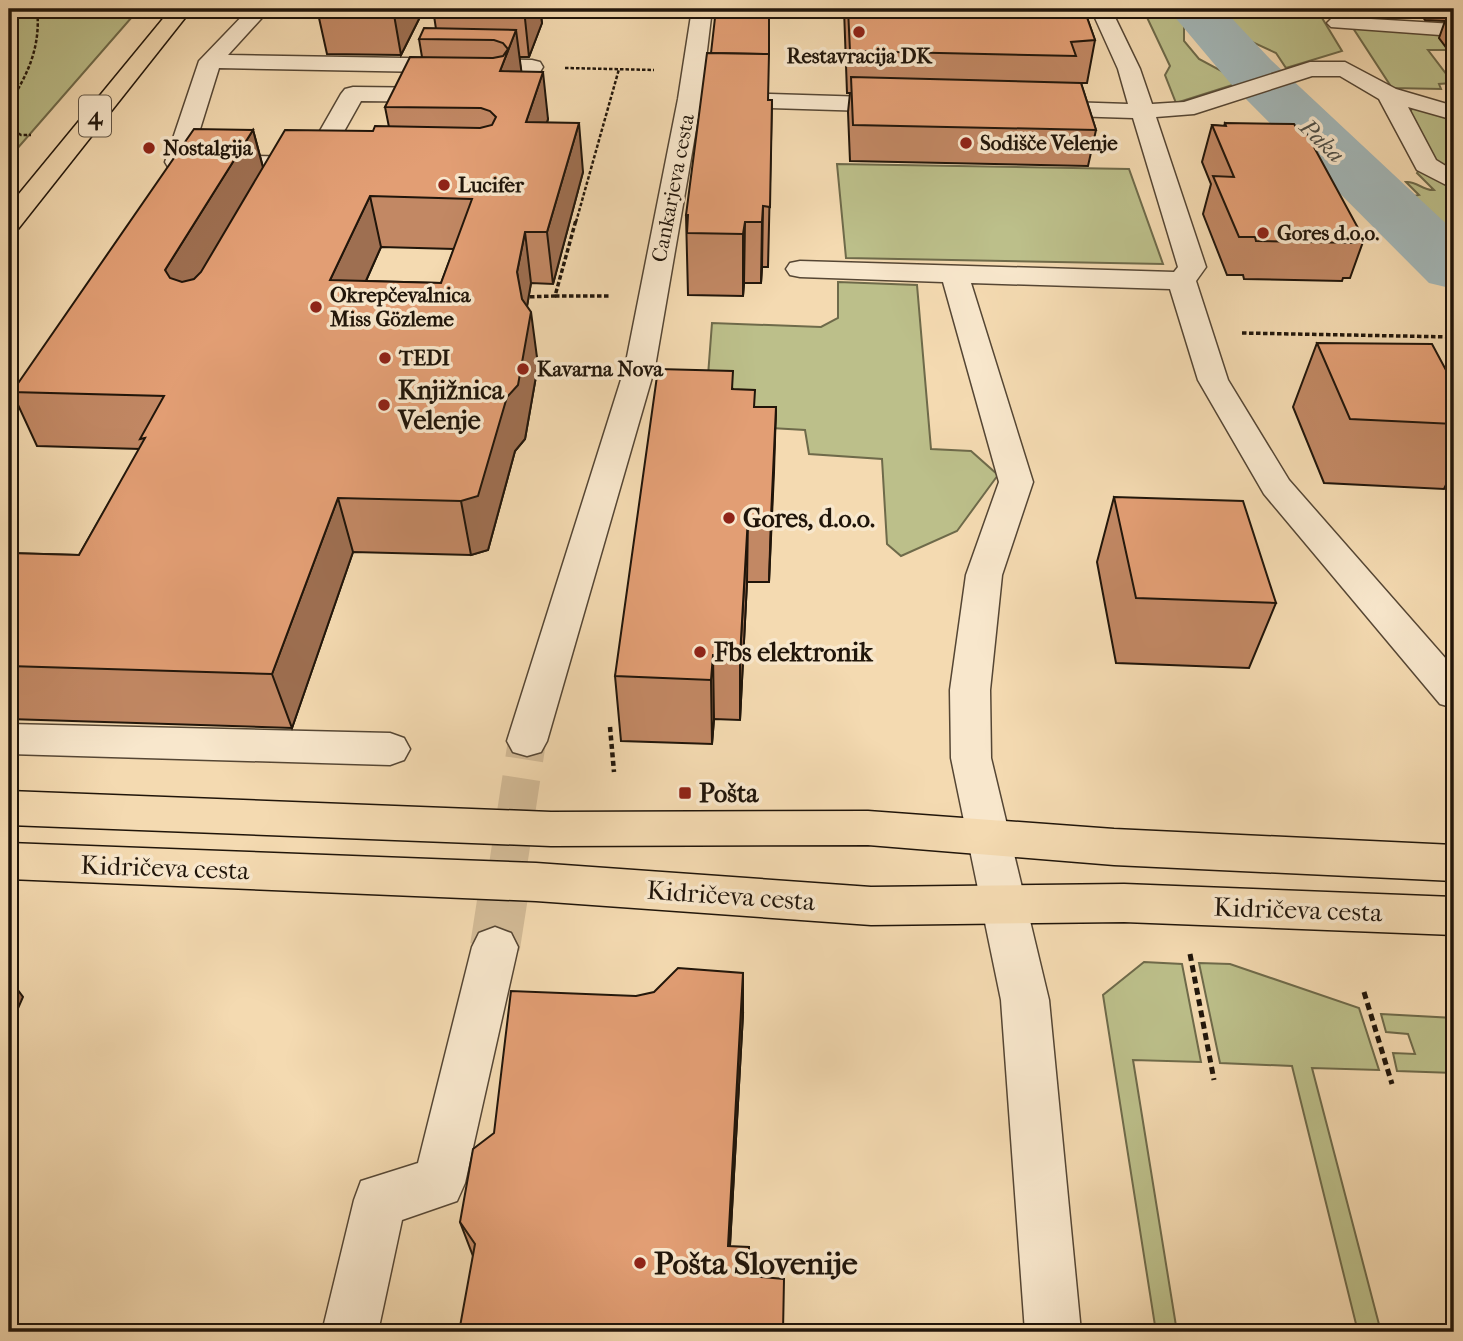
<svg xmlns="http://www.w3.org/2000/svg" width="1463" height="1341" viewBox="0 0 1463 1341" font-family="'IM FELL French Canon',serif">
  <rect width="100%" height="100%" fill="#f4dab1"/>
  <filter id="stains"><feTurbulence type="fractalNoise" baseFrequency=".00286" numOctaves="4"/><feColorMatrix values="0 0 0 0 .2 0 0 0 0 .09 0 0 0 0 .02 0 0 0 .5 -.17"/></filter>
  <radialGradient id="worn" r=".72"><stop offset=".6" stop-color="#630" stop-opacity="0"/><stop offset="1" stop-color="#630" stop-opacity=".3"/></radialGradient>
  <g fill="#bcbf8a" stroke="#6e6a4a" stroke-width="2">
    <polygon points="9,9 139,9 9,158"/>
    <polygon points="1143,9 1184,9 1184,41 1199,59 1242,82 1176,103 1165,75 1170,66"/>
    <polygon points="1210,9 1328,9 1319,13 1342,51 1286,68 1276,53 1239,36"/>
    <polygon points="1353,28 1454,34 1454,50 1428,50 1453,83 1439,84 1441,89 1392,88"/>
    <polygon points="1414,105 1454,117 1454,166 1443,168 1430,162 1409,114"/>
    <polygon points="837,164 1129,169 1163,264 846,258"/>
    <path d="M1420,168L1454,187V244L1395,189L1406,188L1414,196L1419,195L1406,182C1417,181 1423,191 1434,190L1417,173Z"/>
    <polygon points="838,282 917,285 931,449 971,451 998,475 957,531 901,556 887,544 882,459 809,454 805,430 739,426 706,402 712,323 821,327 838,318"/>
    <polygon points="1144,962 1182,964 1201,1062 1133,1060 1177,1332 1156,1332 1103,995"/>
    <polygon points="1199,963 1230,964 1359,1008 1379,1070 1312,1068 1381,1332 1358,1332 1292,1066 1220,1063"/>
    <polygon points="1381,1014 1454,1018 1454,1073 1397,1071 1393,1053 1415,1054 1408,1034 1386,1032"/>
  </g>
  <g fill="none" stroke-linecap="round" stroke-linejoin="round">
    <polygon fill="#a3b7b8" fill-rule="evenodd" points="1168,9 1223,9 1271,60 1454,231 1454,289 1429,283 1231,84"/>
    <polyline stroke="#d4bc98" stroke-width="38" stroke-dasharray="38 19" stroke-linecap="butt" points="507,872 527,741"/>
    <polyline stroke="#d4bc98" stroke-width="50" stroke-dasharray="50 24" stroke-linecap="butt" points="495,947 507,870"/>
    <defs>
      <g id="minor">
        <polygon points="249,9 270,9 228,55 532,60 540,62 543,67 540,72 532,74 219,68 192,155 305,157 341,94 345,89 353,87 444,88 452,90 456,95 452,100 444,102 361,101 328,160 331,165 328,170 313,172 168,167 165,162 199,61"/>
        <polygon points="692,9 712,9 702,92 901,98 909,100 913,105 909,110 901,112 700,106 655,367 547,741 541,752 527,756 513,752 507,741 625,367 678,99"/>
        <polygon points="1091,9 1111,9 1140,69 1152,104 1184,102 1310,62 1345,62 1396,89 1454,106 1454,120 1408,107 1436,160 1454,171 1454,189 1417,170 1379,99 1340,76 1312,76 1194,114 1156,117 1206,267 1196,281 1228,380 1289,480 1454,668 1454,708 1440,704 1264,494 1198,380 1170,289 971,283 1033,482 1002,575 990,690 991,758 1049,1000 1081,1332 1025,1332 1001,1000 951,758 950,690 966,575 999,482 943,282 800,277 790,275 786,269 790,263 800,261 1174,272 1178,267 1133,118 1038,115 1030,113 1026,108 1030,103 1038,101 1128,104 1118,69"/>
        <polygon points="1338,17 1454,24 1454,36 1331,27 1327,23 1331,19"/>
        <polygon points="9,724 390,733 404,738 410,749 404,760 390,765 9,754"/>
        <polygon points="495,927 511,933 518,947 465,1183 457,1201 402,1220 378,1332 322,1332 354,1200 361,1181 418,1163 472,947 479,933"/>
      </g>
      <g id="major">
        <polygon points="171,9 192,9 18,229 9,231 9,206"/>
        <polygon points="9,791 551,812 868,811 1114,829 1454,845 1454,881 1114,865 868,845 551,846 9,825"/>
        <polygon points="9,843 536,863 871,887 1124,884 1454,897 1454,935 1124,922 871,925 536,901 9,879"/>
      </g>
    </defs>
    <use href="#minor" stroke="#554634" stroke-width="3"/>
    <use href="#major" stroke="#20150a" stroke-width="3"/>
    <g stroke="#20150a" stroke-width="2.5" stroke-dasharray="3.5 2" stroke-linecap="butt">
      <polyline points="1251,9 1301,16"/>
      <polyline points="565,68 654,70"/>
      <path d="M9,103C29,74 41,44 37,9"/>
      <polyline points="9,128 21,135 31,135"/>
      <polyline points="576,222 619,69"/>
    </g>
    <g stroke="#20150a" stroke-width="3.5" stroke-dasharray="4.5 2.5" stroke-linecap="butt">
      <polyline points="555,296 610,296"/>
      <polyline points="523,297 555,296 576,220"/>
      <polyline points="1242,333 1454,337"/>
    </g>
    <polyline stroke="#20150a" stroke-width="4.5" stroke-dasharray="5 3.5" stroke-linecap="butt" points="610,727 614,772"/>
    <g stroke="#20150a" stroke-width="5" stroke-dasharray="7 4.5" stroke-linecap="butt">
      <polyline points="1190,954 1214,1080"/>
      <polyline points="1364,992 1392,1084"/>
    </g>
    <use href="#minor" fill="#f8e7cc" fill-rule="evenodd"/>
    <use href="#major" fill="#f4dab1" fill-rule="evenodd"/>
  </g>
  <g fill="#c28864" stroke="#20150a" stroke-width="2" fill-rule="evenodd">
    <polygon points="317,9 424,9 401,55 327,54"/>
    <path d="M433,9H540L542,23L529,57H519L521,71L548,119L547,123L583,172L553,284L531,283L527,306L538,365L525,439L515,451L488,550L471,555L353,552L292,728L9,719V553L79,555L140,449L37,446L12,392L253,130L263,167L389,127L385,107L422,57L419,39L436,29ZM381,247L454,249L441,283L366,281Z"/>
    <polygon points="844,9 1084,9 1095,40 1087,83 1081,83 1096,130 1088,166 850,161 848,112 850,93 847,93"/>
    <polygon points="1417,9 1454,9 1454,58 1439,38 1445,21 1425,20"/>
    <polygon points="768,100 772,100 768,267 762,267 761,283 744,283 743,296 688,295 686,215"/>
    <polygon points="1225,123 1364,239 1350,278 1343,278 1342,281 1244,279 1243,275 1227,275 1203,214 1211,184 1202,162 1212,125 1224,126"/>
    <polygon points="1317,343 1454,385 1454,468 1444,489 1324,483 1293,407"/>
    <polygon points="733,389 754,407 776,407 769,582 747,582 740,720 714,719 712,744 621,741 615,676"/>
    <polygon points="1114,497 1276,603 1249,668 1116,663 1097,562"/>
    <polygon points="743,1014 730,1246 749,1276 473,1256 460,1222"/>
  </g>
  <g fill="#9e6f51" stroke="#20150a" stroke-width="2">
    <polygon points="393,9 424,9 401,55"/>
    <polygon points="524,9 540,9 542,23 529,57"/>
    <polygon points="516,30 522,76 500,71"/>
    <polygon points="543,72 548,119 531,171 526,122"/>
    <polygon points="579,123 583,172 553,284 547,232"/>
    <polygon points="253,130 266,179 183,322 165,270"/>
    <polygon points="370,196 381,247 343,332 330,280"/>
    <polygon points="763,206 762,267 761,283 762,222"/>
    <polygon points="745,222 744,283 743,296 743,234"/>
    <polygon points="525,232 531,283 524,324 517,272"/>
    <polygon points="531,312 538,365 525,439 515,451 488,550 471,555 461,501"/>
    <polygon points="776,407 774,472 769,582 771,517"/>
    <polygon points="338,498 353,552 292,728 272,674"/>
    <polygon points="748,517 747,582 740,720 740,656"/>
    <polygon points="713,655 714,719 712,744 711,680"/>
    <polygon points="743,973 743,1014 728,1280 728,1246"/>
    <polygon points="9,978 23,997 9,1029"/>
  </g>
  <g fill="#e29e74" stroke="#20150a" stroke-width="2" fill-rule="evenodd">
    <polygon points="716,9 769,9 769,54 711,53"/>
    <polygon points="848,9 1084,9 1095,40 1071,42 1076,56 850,51"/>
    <path d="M424,28L516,30L500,71L543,72L526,122L579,123L547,232H525L517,272L522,299L531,312L518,385L507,397L478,496L461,501L338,498L272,674L9,666V553L79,555L145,438L140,439L164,396L12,392L194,129L253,130L165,270L170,278L182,282L194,279L201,272L285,130L373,131L375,126L480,128L492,125L496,117L490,111L481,108L385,107L410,57L493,58L503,56L508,49L503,43L494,40L419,39ZM370,196L472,199L441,283L330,280Z"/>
    <polygon points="707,53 769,54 768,100 772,100 770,207 763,206 762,222 745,222 743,234 687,233 688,215 686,215"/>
    <polygon points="851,77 1081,83 1096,130 853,125"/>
    <polygon points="1225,123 1294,124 1296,127 1303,127 1364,239 1354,239 1356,243 1256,241 1255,237 1239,237 1213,176 1234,177 1212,125 1226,126"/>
    <polygon points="1317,343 1432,344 1454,385 1454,424 1350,419"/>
    <polygon points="658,369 733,371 732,389 755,390 754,407 776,407 771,517 748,517 740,656 713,655 711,680 615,676"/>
    <polygon points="1114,497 1243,501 1276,603 1136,598"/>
    <polygon points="678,968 743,973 728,1246 749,1247 749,1276 784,1279 783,1332 459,1332 475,1244 460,1222 473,1149 494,1133 511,991 636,996 654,992"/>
  </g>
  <g fill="#8f2418" stroke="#f8e7cc" stroke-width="2.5">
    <circle cx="859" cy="32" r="7"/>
    <circle cx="966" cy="143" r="7"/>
    <circle cx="149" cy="148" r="7"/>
    <circle cx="444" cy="185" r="7"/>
    <circle cx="1263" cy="233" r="7"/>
    <circle cx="316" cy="307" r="7"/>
    <circle cx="385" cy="358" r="7"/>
    <circle cx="523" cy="369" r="7"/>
    <circle cx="384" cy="405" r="7"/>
    <circle cx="729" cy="518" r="7"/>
    <circle cx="700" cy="652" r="7"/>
    <rect x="678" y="786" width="14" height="14" rx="3.5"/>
    <circle cx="640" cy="1263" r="7"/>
  </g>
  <g text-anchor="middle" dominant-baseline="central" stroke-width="7" stroke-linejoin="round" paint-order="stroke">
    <g font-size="21" font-weight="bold" fill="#20150a" stroke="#f8e7cc" text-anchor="start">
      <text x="859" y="56" text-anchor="middle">Restavracija DK</text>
      <text x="980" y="143">Sodišče Velenje</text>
      <text x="163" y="148">Nostalgija</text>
      <text x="458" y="185">Lucifer</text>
      <text x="1277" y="233">Gores d.o.o.</text>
      <text x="330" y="295">Okrepčevalnica<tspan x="330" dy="24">Miss Gözleme</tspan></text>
      <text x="399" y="358">TEDI</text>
      <text x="537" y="369">Kavarna Nova</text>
    </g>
    <g font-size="21" fill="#20150a" stroke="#f8e7cc">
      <text transform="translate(673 188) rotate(-79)">Cankarjeva cesta</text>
    </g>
    <g font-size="23" font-style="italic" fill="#4e4e47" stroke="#f8e7cc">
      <text transform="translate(1322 141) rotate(44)">Paka</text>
    </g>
    <rect fill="#f8e7cc" stroke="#615444" stroke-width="2" x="79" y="95.5" width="32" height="41" rx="5"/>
    <g font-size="24" font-weight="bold" fill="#20150a">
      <text x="95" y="116">4</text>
    </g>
    <g font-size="26" font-weight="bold" fill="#20150a" stroke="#f8e7cc" text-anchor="start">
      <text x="398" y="390">Knjižnica<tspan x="398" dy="30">Velenje</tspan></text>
      <text x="743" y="518">Gores, d.o.o.</text>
      <text x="714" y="652">Fbs elektronik</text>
      <text x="699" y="793">Pošta</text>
    </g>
    <g font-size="26" fill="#20150a" stroke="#f8e7cc">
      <text transform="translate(165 868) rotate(2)">Kidričeva cesta</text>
      <text transform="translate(731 896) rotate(4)">Kidričeva cesta</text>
      <text transform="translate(1298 910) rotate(2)">Kidričeva cesta</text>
    </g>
    <g font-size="32" font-weight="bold" fill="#20150a" stroke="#f8e7cc" text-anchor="start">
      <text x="654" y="1263">Pošta Slovenije</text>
    </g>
  </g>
  <rect width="1463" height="1341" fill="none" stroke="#f4dab1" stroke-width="35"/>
  <rect x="10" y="10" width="1442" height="1320" fill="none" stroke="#20150a" stroke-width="3.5"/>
  <rect x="18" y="18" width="1428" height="1306" fill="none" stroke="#20150a" stroke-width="2"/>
  <rect width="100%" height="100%" filter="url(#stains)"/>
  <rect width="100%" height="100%" fill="url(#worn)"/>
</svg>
